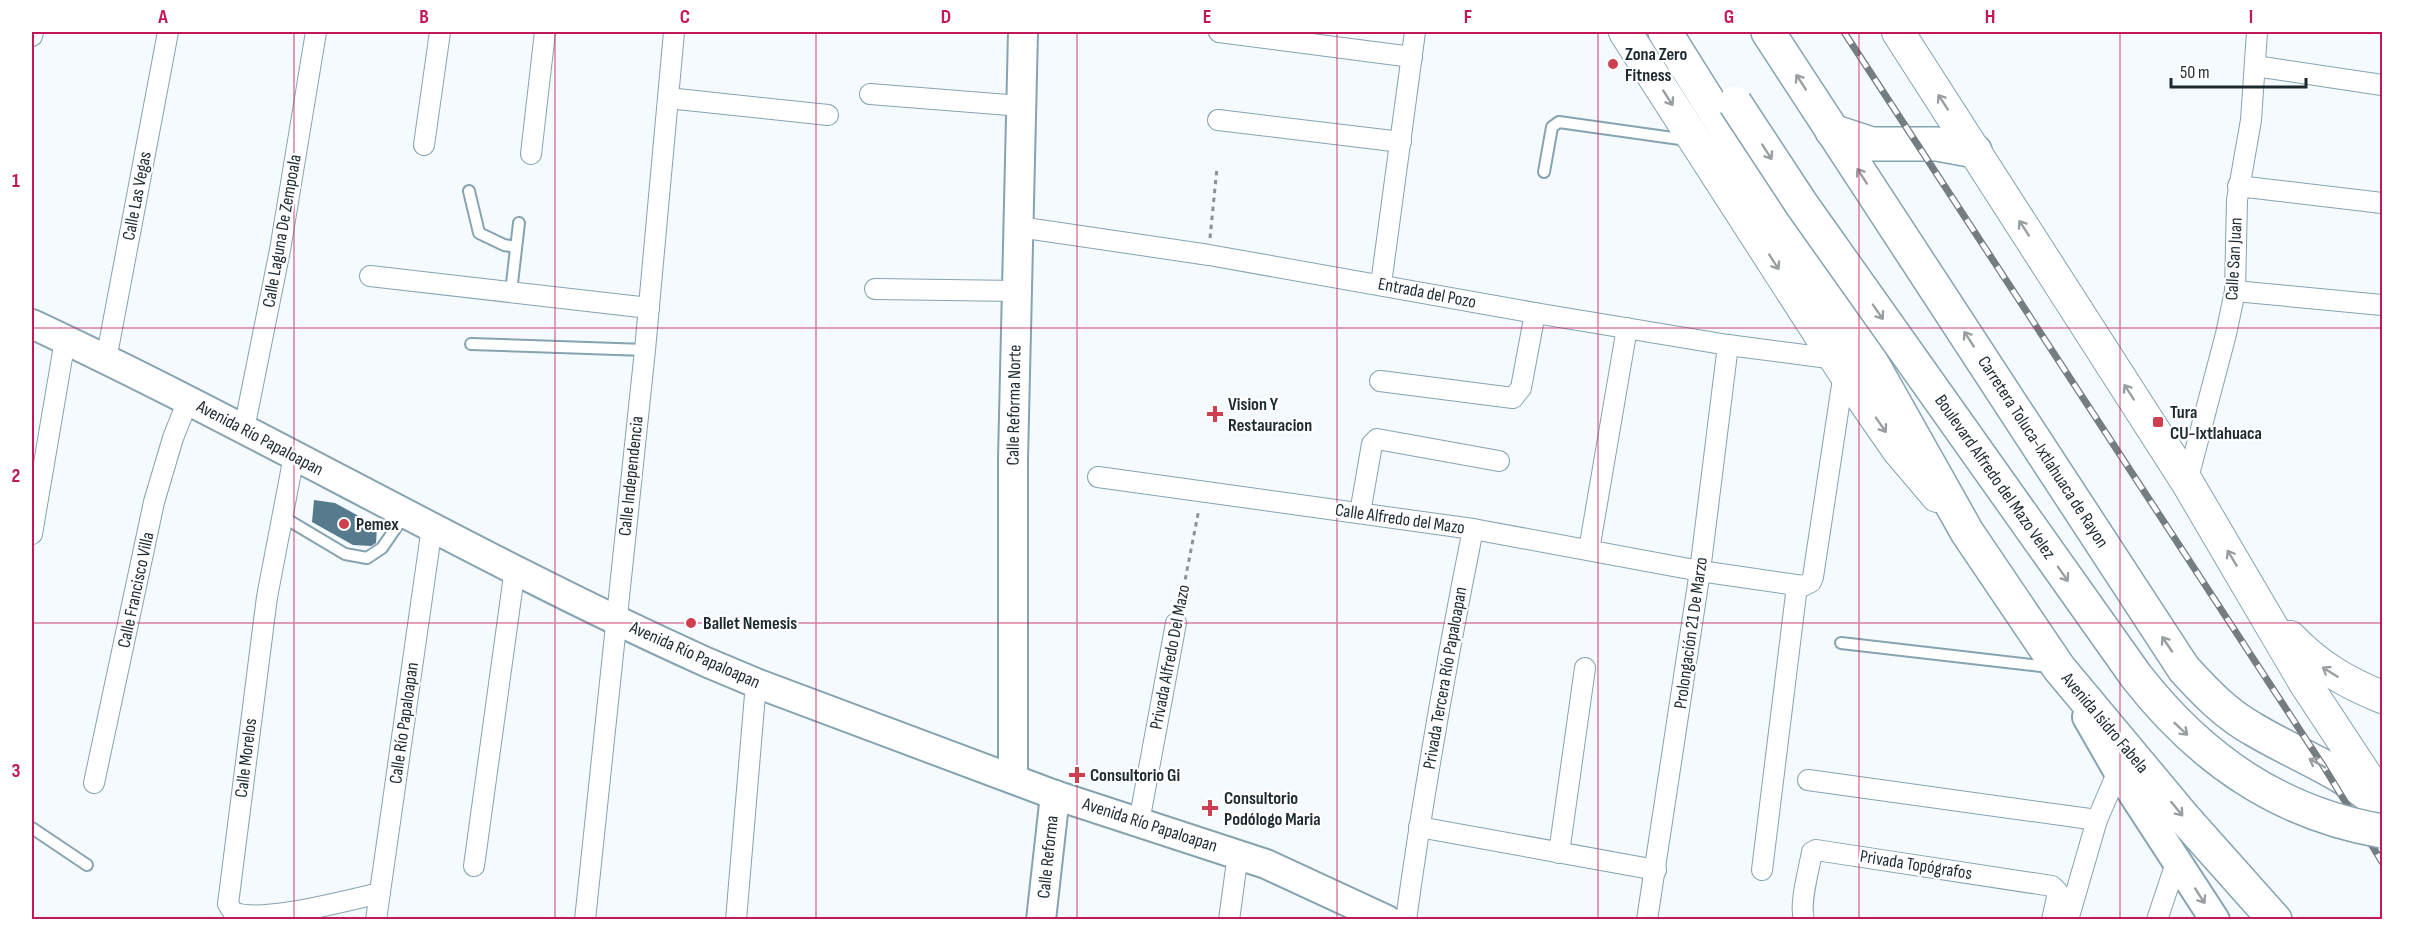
<svg xmlns="http://www.w3.org/2000/svg" width="2414" height="951" viewBox="0 0 2414 951" font-family="'Sofia Sans Condensed',sans-serif">
  <rect width="100%" height="100%" fill="#f4fafd"/>
  <polygon fill="#557b8c" points="314,500 335,503 377,526 376,543 371,546 353,545 312,522"/>
  <g fill="none" stroke-linecap="round" stroke-linejoin="round">
    <defs>
      <g id="lane">
        <polyline points="1544,172 1552,127 1559,122 1687,140"/>
        <polyline points="469,191 479,233 504,245 516,247"/>
        <polyline points="511,292 519,223"/>
        <polyline points="471,344 645,350"/>
        <polyline points="283,517 345,554 367,558 382,548 404,516"/>
        <polyline points="1841,643 2049,667"/>
        <polyline points="32,828 87,865"/>
      </g>
      <g id="street">
        <polyline points="1219,32 1412,57"/>
        <polyline points="32,36 33,32"/>
        <polyline points="2255,66 2382,85"/>
        <polyline points="870,94 1022,106"/>
        <polyline points="668,98 828,115"/>
        <polyline points="1218,120 1401,142"/>
        <polyline points="424,145 440,32"/>
        <polyline points="531,154 545,32"/>
        <polyline points="2238,186 2382,203"/>
        <polyline points="1019,227 1209,255 1535,313 1728,345 1836,359"/>
        <polyline points="370,276 649,308"/>
        <polyline points="1381,284 1415,32"/>
        <polyline points="875,289 1017,291"/>
        <polyline points="2235,291 2382,305"/>
        <polyline points="106,360 168,32"/>
        <polyline points="1380,381 1513,398 1521,388 1535,313"/>
        <polyline points="244,429 280,250 316,32"/>
        <path d="M294,456L267,597L228,904L233,912C261,924 348,900 380,893"/>
        <polyline points="1098,477 1473,529 1700,571 1803,586 1811,582 1813,577 1844,372"/>
        <polyline points="2187,482 2226,334 2235,291 2237,200 2251,120 2257,32"/>
        <polyline points="1360,513 1372,444 1377,439 1499,461"/>
        <polyline points="32,534 65,340"/>
        <polyline points="1589,550 1627,328"/>
        <polyline points="1808,780 2097,820"/>
        <polyline points="94,783 154,502 173,438 188,400"/>
        <polyline points="1139,822 1176,623"/>
        <polyline points="1419,827 1656,870"/>
        <polyline points="1559,853 1585,668"/>
        <polyline points="474,866 515,568"/>
        <polyline points="1762,870 1797,586"/>
        <polyline points="376,920 432,527"/>
        <polyline points="585,920 645,350 674,32"/>
        <polyline points="736,920 756,683"/>
        <polyline points="1229,920 1238,854"/>
        <path d="M1406,920C1424,789 1447,659 1473,529"/>
        <polyline points="1647,920 1700,571 1728,345"/>
        <path d="M1804,920C1799,903 1809,870 1812,852L1816,850L2052,886L2058,892L2052,920"/>
        <polyline points="2068,920 2097,820 2118,771"/>
        <polyline points="2157,920 2177,860"/>
      </g>
      <g id="secondary">
        <path d="M32,324C259,430 477,559 706,662L756,683L1055,795L1266,864L1387,920"/>
        <polyline points="2087,717 2118,771 2215,920"/>
        <polyline points="1013,778 1013,459 1023,32"/>
        <polyline points="1041,920 1055,795"/>
      </g>
      <g id="primary">
        <polyline points="1625,32 1844,372 1898,450 1937,496"/>
        <polyline points="1898,32 2187,482 2305,683 2382,800"/>
        <path d="M2290,637C2318,666 2345,682 2382,697"/>
      </g>
      <g id="highway">
        <polyline points="1665,32 1868,356 1967,532 2059,668 2185,819 2275,920"/>
        <path d="M1768,32L2184,669C2205,692 2226,714 2253,729C2296,755 2346,772 2382,807"/>
        <polyline points="1832,131 1872,144 1937,144 1975,151"/>
      </g>
    </defs>
    <use href="#lane" stroke="#85a3b1" stroke-width="14"/>
    <use href="#street" stroke="#85a3b1" stroke-width="22"/>
    <use href="#secondary" stroke="#85a3b1" stroke-width="32"/>
    <use href="#primary" stroke="#85a3b1" stroke-width="34"/>
    <use href="#highway" stroke="#85a3b1" stroke-width="36"/>
    <g stroke="#8a9397" stroke-width="3" stroke-dasharray="4.5 4.5" stroke-linecap="butt">
      <polyline points="1210,238 1217,168"/>
      <polyline points="1180,606 1199,509"/>
    </g>
    <use href="#lane" stroke="#fff" stroke-width="10"/>
    <use href="#street" stroke="#fff" stroke-width="20"/>
    <use href="#secondary" stroke="#fff" stroke-width="28"/>
    <use href="#primary" stroke="#fff" stroke-width="32"/>
    <use href="#highway" stroke="#fff" stroke-width="33"/>
    <defs>
      <polyline id="rail" points="1844,32 2324,767 2382,862"/>
    </defs>
    <use href="#rail" stroke="#747e82" stroke-width="7"/>
    <use href="#rail" stroke="#fff" stroke-width="4.5" stroke-dasharray="14" stroke-linecap="butt"/>
    <defs>
      <path id="highway-bridge" d="M1735,103L1802,205L2136,676C2200,758 2278,813 2382,831"/>
    </defs>
    <use href="#highway-bridge" stroke="#85a3b1" stroke-width="36" stroke-linecap="butt"/>
    <use href="#highway-bridge" stroke="#fff" stroke-width="33"/>
  </g>
  <defs><path id="oneway-shaft" d="M-6 0H5M1.5-3L5.5 0L1.5 3" fill="none" stroke-width="1.6" stroke-linecap="round" stroke-linejoin="round" transform="scale(1.5)"/></defs>
  <g stroke="#999fa1">
    <use href="#oneway-shaft" transform="translate(1801 82) rotate(-123)"/>
    <use href="#oneway-shaft" transform="translate(1668 98) rotate(57)"/>
    <use href="#oneway-shaft" transform="translate(1943 102) rotate(-123)"/>
    <use href="#oneway-shaft" transform="translate(1767 152) rotate(57)"/>
    <use href="#oneway-shaft" transform="translate(1862 176) rotate(-123)"/>
    <use href="#oneway-shaft" transform="translate(2024 228) rotate(-123)"/>
    <use href="#oneway-shaft" transform="translate(1774 262) rotate(57)"/>
    <use href="#oneway-shaft" transform="translate(1878 312) rotate(55)"/>
    <use href="#oneway-shaft" transform="translate(1969 339) rotate(-123)"/>
    <use href="#oneway-shaft" transform="translate(2129 392) rotate(-123)"/>
    <use href="#oneway-shaft" transform="translate(1881 425) rotate(55)"/>
    <use href="#oneway-shaft" transform="translate(2232 558) rotate(-121)"/>
    <use href="#oneway-shaft" transform="translate(2063 574) rotate(55)"/>
    <use href="#oneway-shaft" transform="translate(2167 644) rotate(-124)"/>
    <use href="#oneway-shaft" transform="translate(2330 672) rotate(-148)"/>
    <use href="#oneway-shaft" transform="translate(2181 729) rotate(43)"/>
    <use href="#oneway-shaft" transform="translate(2317 763) rotate(-152)"/>
    <use href="#oneway-shaft" transform="translate(2177 809) rotate(51)"/>
    <use href="#oneway-shaft" transform="translate(2200 896) rotate(57)"/>
  </g>
  <path fill="none" stroke="#c2185b" stroke-width="1.5" stroke-opacity="0.55" d="M294,32V920M555,32V920M816,32V920M1077,32V920M1337,32V920M1598,32V920M1859,32V920M2120,32V920M32,328H2382M32,623H2382"/>
  <g fill="#cf3f50" stroke="#fff" stroke-width="2">
    <circle cx="1613" cy="64" r="6"/>
    <path d="M1212 405h6v6h6v6h-6v6h-6v-6h-6v-6h6z"/>
    <rect x="2152" y="416" width="12" height="12" rx="3"/>
    <circle cx="344" cy="524" r="6"/>
    <circle cx="691" cy="623" r="6"/>
    <path d="M1074 766h6v6h6v6h-6v6h-6v-6h-6v-6h6z"/>
    <path d="M1207 799h6v6h6v6h-6v6h-6v-6h-6v-6h6z"/>
  </g>
  <g text-anchor="middle" dominant-baseline="central" stroke-width="4.5" stroke-linejoin="round" paint-order="stroke">
    <g font-size="18" font-weight="bold" fill="#1d2a2f" stroke="#fff" text-anchor="start">
      <text x="1625" y="54">Zona Zero<tspan x="1625" dy="21">Fitness</tspan></text>
      <text x="1228" y="404">Vision Y<tspan x="1228" dy="21">Restauracion</tspan></text>
      <text x="2170" y="412">Tura<tspan x="2170" dy="21">CU-Ixtlahuaca</tspan></text>
      <text x="356" y="524">Pemex</text>
      <text x="703" y="623">Ballet Nemesis</text>
      <text x="1090" y="775">Consultorio Gi</text>
      <text x="1224" y="798">Consultorio<tspan x="1224" dy="21">Podólogo Maria</tspan></text>
    </g>
    <g font-size="18" fill="#1d2a2f" stroke="#fff">
      <text transform="translate(137 196) rotate(-79)">Calle Las Vegas</text>
      <text transform="translate(282 231) rotate(-80)">Calle Laguna De Zempoala</text>
      <text transform="translate(2234 259) rotate(-87)">Calle San Juan</text>
      <text transform="translate(1427 293) rotate(11)">Entrada del Pozo</text>
      <text transform="translate(1014 405) rotate(-89)">Calle Reforma Norte</text>
      <text transform="translate(260 438) rotate(28)">Avenida Río Papaloapan</text>
      <text transform="translate(2043 452) rotate(57)">Carretera Toluca-Ixtlahuaca de Rayon</text>
      <text transform="translate(631 476) rotate(-84)">Calle Independencia</text>
      <text transform="translate(1995 477) rotate(55)">Boulevard Alfredo del Mazo Velez</text>
      <text transform="translate(1400 519) rotate(8)">Calle Alfredo del Mazo</text>
      <text transform="translate(136 590) rotate(-78)">Calle Francisco Villa</text>
      <text transform="translate(1691 633) rotate(-82)">Prolongación 21 De Marzo</text>
      <text transform="translate(695 655) rotate(24)">Avenida Río Papaloapan</text>
      <text transform="translate(1170 657) rotate(-79)">Privada Alfredo Del Mazo</text>
      <text transform="translate(1445 678) rotate(-80)">Privada Tercera Río Papaloapan</text>
      <text transform="translate(404 723) rotate(-82)">Calle Río Papaloapan</text>
      <text transform="translate(2105 723) rotate(50)">Avenida Isidro Fabela</text>
      <text transform="translate(246 758) rotate(-83)">Calle Morelos</text>
      <text transform="translate(1150 825) rotate(18)">Avenida Río Papaloapan</text>
      <text transform="translate(1048 857) rotate(-84)">Calle Reforma</text>
      <text transform="translate(1916 865) rotate(9)">Privada Topógrafos</text>
    </g>
  </g>
  <rect width="2414" height="951" fill="none" stroke="#ffffff" stroke-width="66"/>
  <path d="M2171 78v9h135v-9" fill="none" stroke="#1d2a2f" stroke-width="3"/>
  <text x="2180" y="78" font-size="18" fill="#1d2a2f" stroke="#ffffff" stroke-width="4.5" paint-order="stroke">50 m</text>
  <rect x="33" y="33" width="2348" height="885" fill="none" stroke="#c2185b" stroke-width="2"/>
  <g font-size="20" text-anchor="middle" font-weight="bold" fill="#c2185b">
    <text x="163" y="23">A</text>
    <text x="424" y="23">B</text>
    <text x="685" y="23">C</text>
    <text x="946" y="23">D</text>
    <text x="1207" y="23">E</text>
    <text x="1468" y="23">F</text>
    <text x="1729" y="23">G</text>
    <text x="1990" y="23">H</text>
    <text x="2251" y="23">I</text>
    <text x="16" y="187">1</text>
    <text x="16" y="482">2</text>
    <text x="16" y="777">3</text>
  </g>
</svg>
